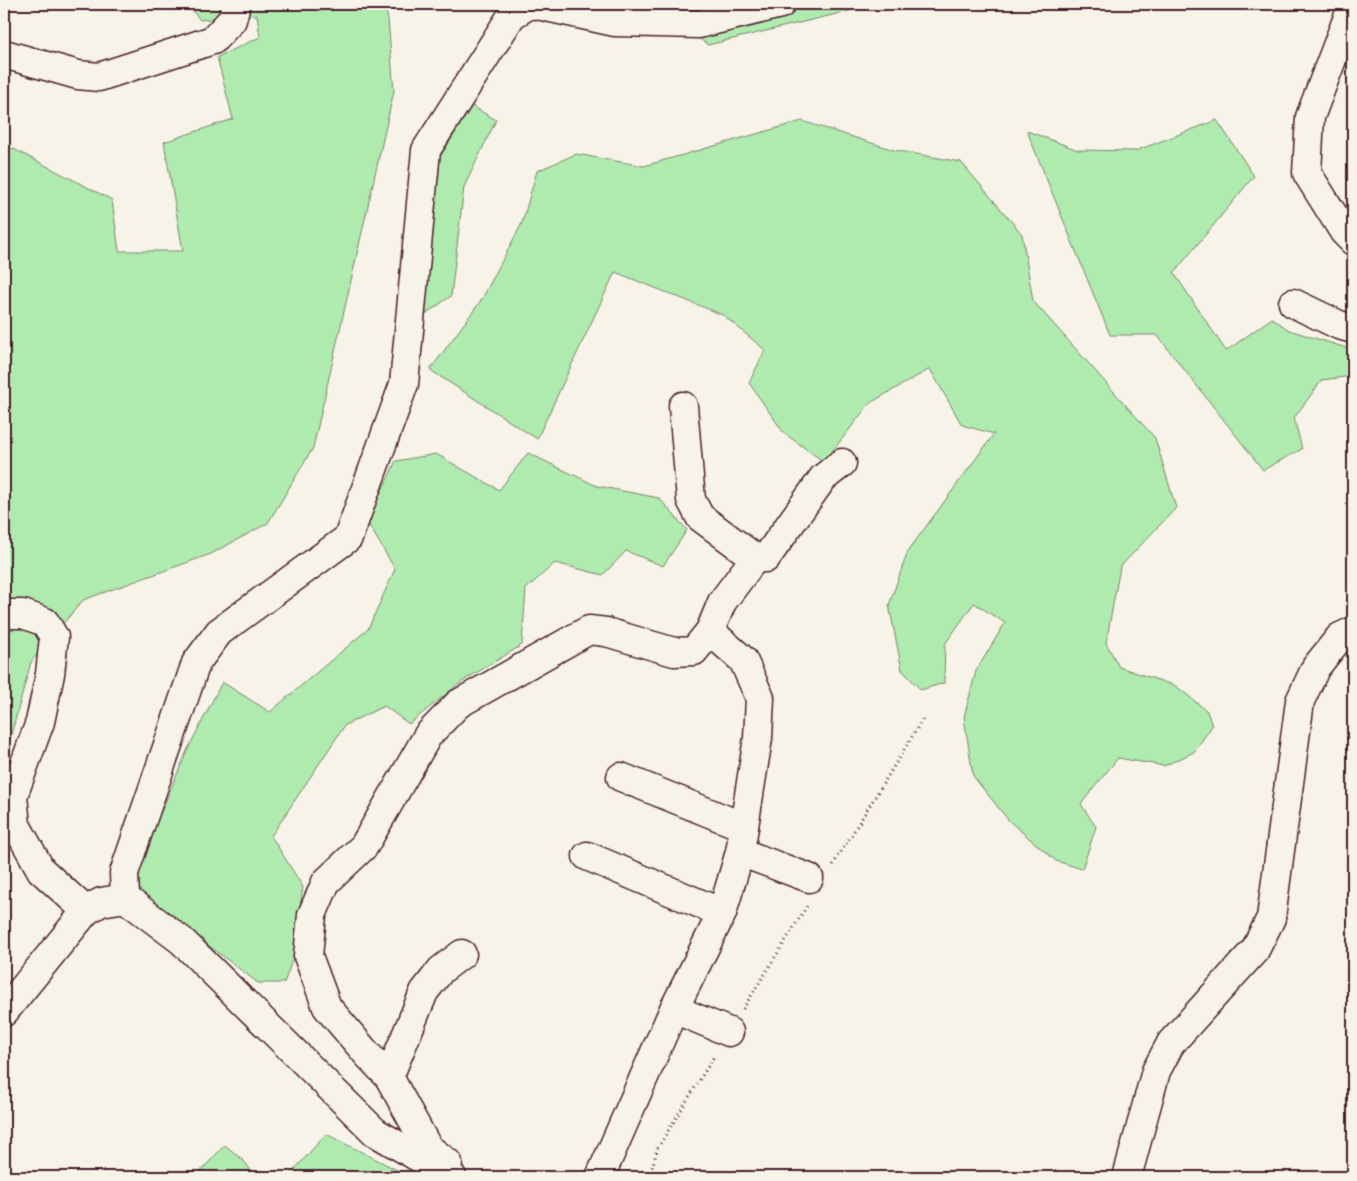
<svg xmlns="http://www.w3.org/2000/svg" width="1357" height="1181" viewBox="0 0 1357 1181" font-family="Mali,sans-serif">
  <rect width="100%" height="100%" fill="#f7f3e8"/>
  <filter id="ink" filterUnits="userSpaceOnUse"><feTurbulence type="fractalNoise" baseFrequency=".02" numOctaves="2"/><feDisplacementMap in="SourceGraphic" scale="10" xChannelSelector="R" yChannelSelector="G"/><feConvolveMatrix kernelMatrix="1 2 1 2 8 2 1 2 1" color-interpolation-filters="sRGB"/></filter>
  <g filter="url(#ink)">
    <g fill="#afeaaf" stroke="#7c846d">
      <polygon points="187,4 384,4 388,19 394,91 313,448 268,523 211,554 83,600 31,662 4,761 4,144 112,200 119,251 183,251 164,142 233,119 217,57 260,37 257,15 200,20"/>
      <polygon points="652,4 856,4 853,10 708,45"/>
      <polygon points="472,106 496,120 464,187 451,296 424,315 440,157"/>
      <polygon points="1217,120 1254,176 1174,273 1226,351 1272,318 1289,330 1353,350 1353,376 1322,380 1294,418 1302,449 1263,470 1157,335 1110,335 1027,131 1078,150 1135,151"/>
      <polygon points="802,121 894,150 961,162 1022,234 1033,301 1155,438 1176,508 1120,567 1106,643 1119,667 1176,686 1207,711 1212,726 1194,752 1164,766 1118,758 1081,804 1096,827 1082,869 1056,861 1009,821 973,776 964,717 976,671 1005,623 974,603 945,644 944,683 921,690 902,670 889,605 908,551 994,434 962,425 930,369 870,403 824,462 784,433 749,383 765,350 723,315 615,272 537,439 430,370 482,299 522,223 537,171 576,154 644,166"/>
      <polygon points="528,453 597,486 659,498 687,530 663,566 626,551 603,575 555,563 526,589 522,645 460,683 409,724 384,706 345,725 271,836 303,887 293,958 284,983 258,983 138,892 139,863 187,751 222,682 270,712 368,629 395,569 367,522 396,461 436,454 499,490"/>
      <polygon points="326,1134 411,1177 288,1177"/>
      <polygon points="225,1145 244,1161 256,1177 195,1177"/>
    </g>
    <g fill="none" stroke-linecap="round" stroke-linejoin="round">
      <defs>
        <g id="minor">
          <polyline points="533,4 615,22 699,24 781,4"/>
          <polyline points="1353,4 1310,117 1307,173 1344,232 1353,241"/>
          <polyline points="4,54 78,75 99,77 213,40 232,20 236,4"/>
          <polyline points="1293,303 1339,325 1353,329"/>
          <polyline points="755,558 766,558 823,478 842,463"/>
          <polyline points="4,614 23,614 45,622 54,637 50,674 40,722 13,796 16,825 41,870 86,911"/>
          <polyline points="621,777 744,827"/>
          <polyline points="740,852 809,878"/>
          <polyline points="587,856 722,913"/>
          <polyline points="125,898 124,873 196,663 219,632 348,538 404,384 426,150 512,15 530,4"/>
          <polyline points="674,1009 729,1032"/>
          <polyline points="4,1012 86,911 101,902 125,898 182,941 375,1132 452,1177"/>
          <polyline points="389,1077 367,1054 327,1007 308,956 312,915 326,882 364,846 428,735 458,704 589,630 606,632 674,652 694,651 710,631 722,602 755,558 700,517 691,500 683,406"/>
          <polyline points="448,1163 428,1148 389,1077 424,992 441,970 462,954"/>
          <polyline points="600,1177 674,1009 722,913 740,852 758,738 760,698 743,660 710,631"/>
          <polyline points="1127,1177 1156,1071 1171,1043 1255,950 1271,918 1300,701 1316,667 1340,637 1353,631"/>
        </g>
      </defs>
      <use href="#minor" stroke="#4a1f2b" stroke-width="31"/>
      <g stroke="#4a1f2b" stroke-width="3" stroke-dasharray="1 4" stroke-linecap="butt">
        <polyline points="833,865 923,719"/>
        <polyline points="743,1009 807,906"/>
        <polyline points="650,1177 657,1149 715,1055"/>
      </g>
      <use href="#minor" stroke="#f7f3e8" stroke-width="28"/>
    </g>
  </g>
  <rect width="1357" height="1181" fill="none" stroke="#f7f3e8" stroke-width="20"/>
  <rect x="10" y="10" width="1337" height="1161" fill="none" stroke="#4a1f2b" stroke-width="2" filter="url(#ink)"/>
</svg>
